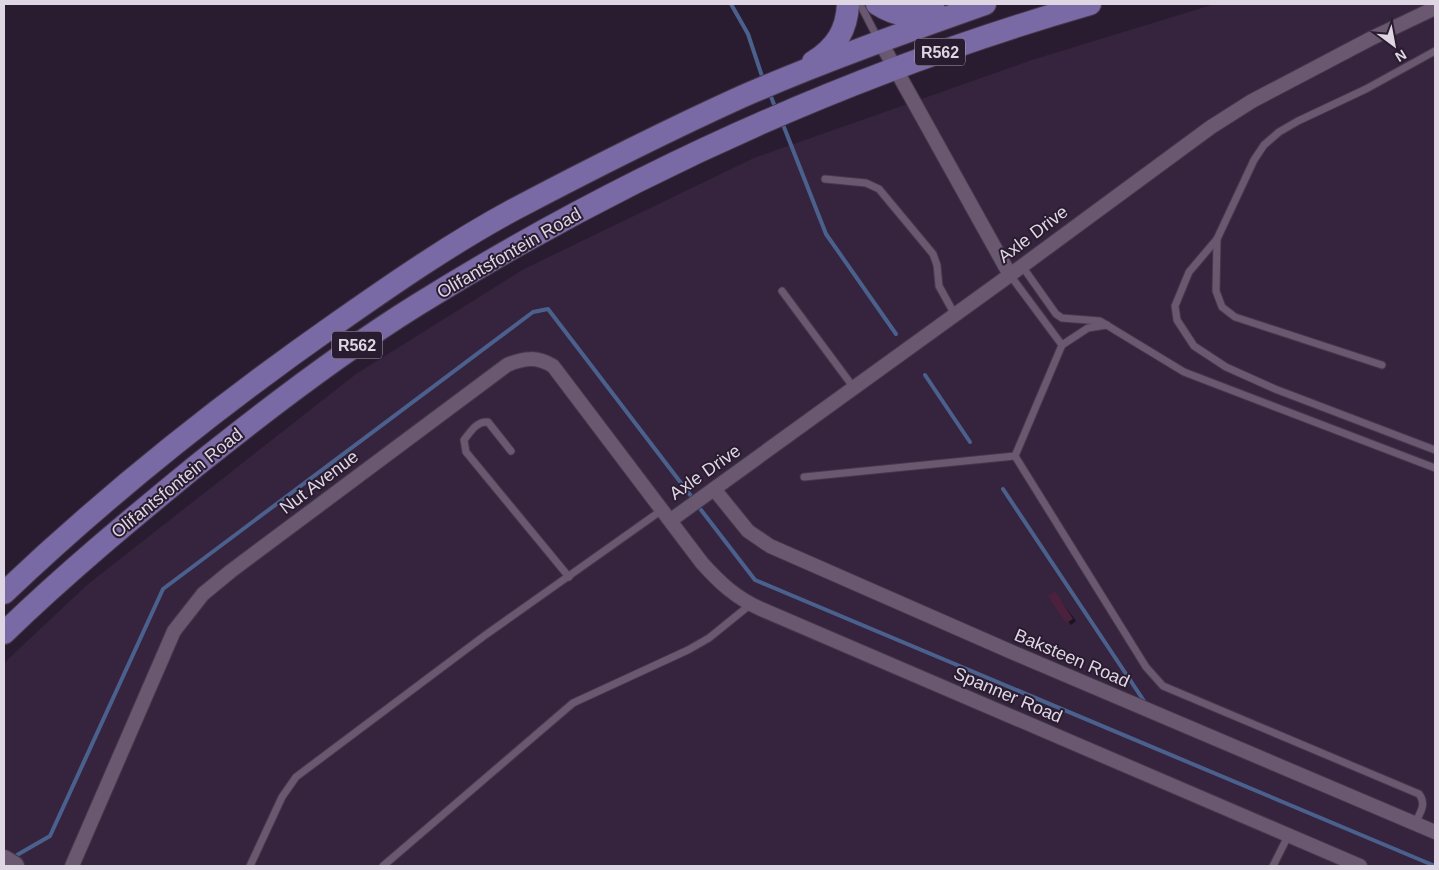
<svg xmlns="http://www.w3.org/2000/svg" width="1439" height="870" viewBox="0 0 1439 870" font-family="Arial,sans-serif">
  <rect width="100%" height="100%" fill="#2a1c30"/>
  <polygon fill="#36243e" points="1215,4 1435,4 1435,866 4,866 4,663 87,585 356,374 524,269 754,158 1032,60"/>
  <polygon fill="#0007" points="1055,593 1076,621 1071,625 1050,596"/>
  <g fill="none" stroke-linecap="round" stroke-linejoin="round">
    <g stroke="#4b618d" stroke-width="4">
      <polyline points="731,4 748,34 763,79"/>
      <polyline points="769,92 776,109"/>
      <polyline points="782,122 826,234 896,334"/>
      <polyline points="925,375 970,442"/>
      <polyline points="1003,489 1146,704"/>
      <polyline points="698,506 755,580 1435,866"/>
      <polyline points="17,855 50,836 163,589 533,312 548,309 694,500"/>
    </g>
  </g>
  <polygon fill="#4c213e" points="1055,591 1073,619 1066,623 1048,596"/>
  <g fill="none" stroke-linecap="round" stroke-linejoin="round">
    <defs>
      <g id="lane">
        <polyline points="860,4 878,39"/>
        <polyline points="1435,51 1366,89 1298,121 1279,132 1264,145 1254,160 1217,239 1189,272 1175,306 1177,320 1194,346 1226,367 1275,389 1435,450"/>
        <polyline points="825,179 866,183 879,189 933,254 937,265 939,286 955,315"/>
        <polyline points="1217,239 1216,291 1222,307 1235,317 1382,365"/>
        <polyline points="1022,266 1056,314 1062,318 1100,321 1184,372 1435,468"/>
        <polyline points="1010,275 1062,345"/>
        <polyline points="782,291 854,388"/>
        <path d="M1107,325L1088,328L1062,345L1015,456L1146,667L1163,686L1419,794C1427,804 1420,813 1415,823"/>
        <path d="M511,451L488,422C477,421 471,431 464,440L466,452L569,577"/>
        <polyline points="804,477 1015,456"/>
        <polyline points="250,866 282,797 296,777 484,636 662,510"/>
        <polyline points="383,866 573,703 688,650 709,638 751,604"/>
        <polyline points="1273,866 1288,836"/>
      </g>
      <g id="street">
        <polyline points="880,41 1010,275"/>
        <polyline points="714,489 748,531 770,546 1014,653 1435,832"/>
        <polyline points="671,520 1010,275 1211,127 1252,101 1370,39 1435,8"/>
        <path d="M72,866L174,631L203,594L231,571L507,365C524,358 536,356 553,366L702,563C720,583 736,598 761,609L1360,866"/>
      </g>
      <polyline id="secondary" points="4,860 14,866"/>
      <g id="primary">
        <path d="M877,4C897,17 913,17 936,13"/>
        <path d="M813,62C836,48 847,30 848,4"/>
        <path d="M4,593C107,495 220,405 337,323C394,283 452,243 513,210C587,171 664,132 741,97C821,62 903,33 985,4"/>
        <path d="M4,633C65,574 130,520 196,466C267,409 340,353 417,305C626,175 854,72 1090,4"/>
      </g>
    </defs>
    <use href="#lane" stroke="#443849" stroke-width="9"/>
    <use href="#street" stroke="#443849" stroke-width="16"/>
    <use href="#secondary" stroke="#443849" stroke-width="22"/>
    <use href="#primary" stroke="#443849" stroke-width="24"/>
    <use href="#lane" stroke="#695870" stroke-width="7"/>
    <use href="#street" stroke="#695870" stroke-width="14"/>
    <use href="#secondary" stroke="#695870" stroke-width="20"/>
    <use href="#primary" stroke="#796aa5" stroke-width="22"/>
  </g>
  <g text-anchor="middle" dominant-baseline="central" stroke-width="4" stroke-linejoin="round" paint-order="stroke">
    <g fill="#2a1c30" stroke="#a99ead" stroke-width="1">
      <rect x="915" y="38.5" width="50" height="27" rx="4"/>
      <rect x="332" y="331.5" width="50" height="27" rx="4"/>
    </g>
    <g font-size="16" font-weight="bold" fill="#dfd6e3">
      <text x="940" y="52">R562</text>
      <text x="357" y="345">R562</text>
    </g>
    <g font-size="18" fill="#dfd6e3" stroke="#2a1c30">
      <text transform="translate(1033 234) rotate(-37)">Axle Drive</text>
      <text transform="translate(509 253) rotate(-30)">Olifantsfontein Road</text>
      <text transform="translate(705 472) rotate(-35)">Axle Drive</text>
      <text transform="translate(319 482) rotate(-37)">Nut Avenue</text>
      <text transform="translate(177 483) rotate(-39)">Olifantsfontein Road</text>
      <text transform="translate(1072 658) rotate(23)">Baksteen Road</text>
      <text transform="translate(1008 695) rotate(23)">Spanner Road</text>
    </g>
  </g>
  <rect width="1439" height="870" fill="none" stroke="#dfd6e3" stroke-width="10"/>
  <g transform="translate(1394 45) rotate(148)" stroke="#2a1c30" stroke-width="4" paint-order="stroke">
  <path d="M0-4L9 19L0 12L-9 19Z" fill="#dfd6e3"/>
  <text y="-8" font-size="14" font-weight="bold" text-anchor="middle" fill="#dfd6e3">N</text>
  </g>
</svg>
